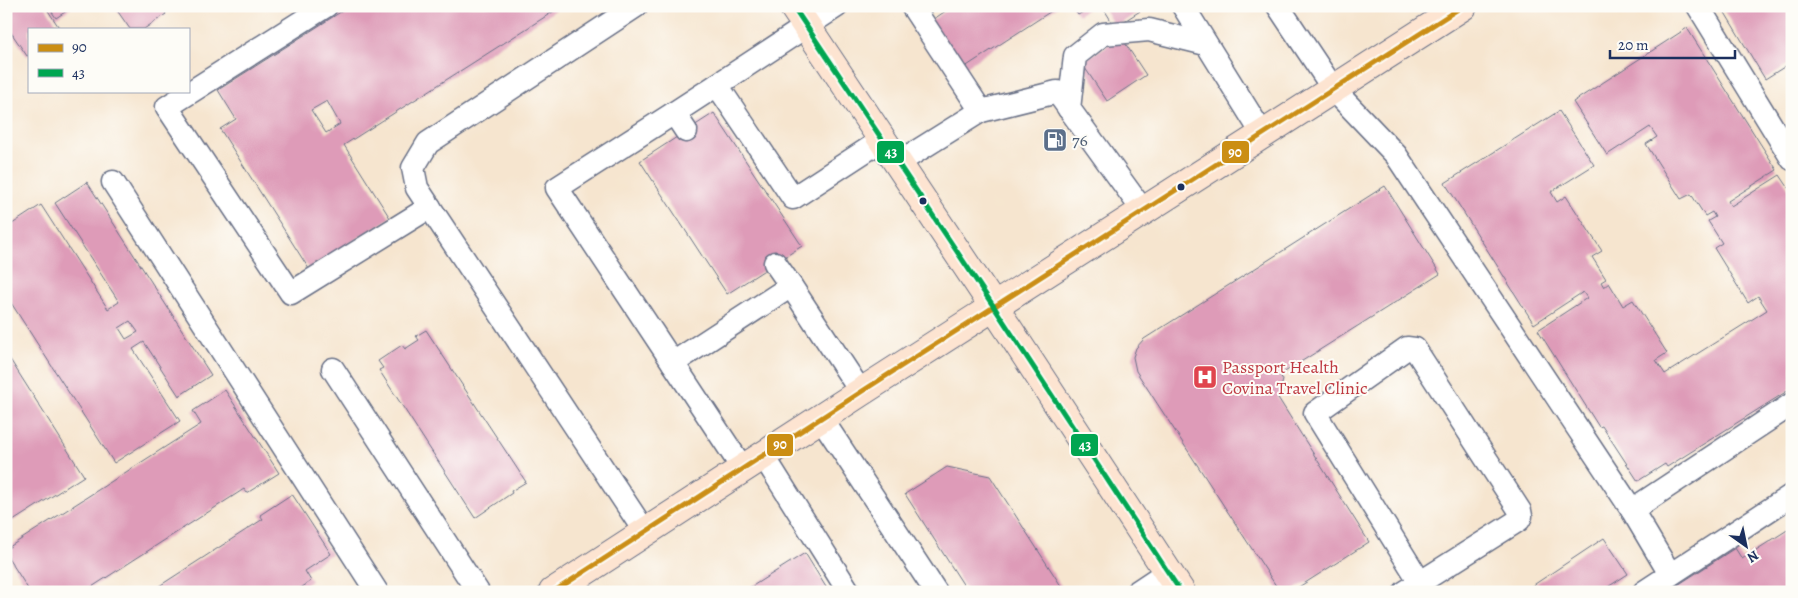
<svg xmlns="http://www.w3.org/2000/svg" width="1798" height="598" viewBox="0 0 1798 598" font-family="Alegreya,serif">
  <rect width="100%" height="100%" fill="#fdfcf7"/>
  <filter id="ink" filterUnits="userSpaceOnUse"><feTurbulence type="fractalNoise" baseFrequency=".02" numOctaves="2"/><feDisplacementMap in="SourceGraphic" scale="10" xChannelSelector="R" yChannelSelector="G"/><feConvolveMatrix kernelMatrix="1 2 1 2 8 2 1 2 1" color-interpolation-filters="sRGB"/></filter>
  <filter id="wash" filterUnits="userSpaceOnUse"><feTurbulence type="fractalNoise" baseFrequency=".0096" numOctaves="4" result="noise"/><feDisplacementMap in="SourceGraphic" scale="20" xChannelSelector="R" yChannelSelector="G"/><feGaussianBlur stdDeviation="1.12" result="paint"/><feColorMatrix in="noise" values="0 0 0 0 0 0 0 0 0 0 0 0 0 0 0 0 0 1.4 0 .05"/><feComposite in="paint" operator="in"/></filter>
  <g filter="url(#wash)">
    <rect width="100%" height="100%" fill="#f6e5cf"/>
    <g id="blocks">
      <g fill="#de9bb8" fill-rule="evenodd">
        <polygon points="6,6 45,6 60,29 29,29 29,55 27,56 6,25"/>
        <polygon points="48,6 74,6 56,18"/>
        <polygon points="114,6 161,6 166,14 144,29 130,29"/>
        <path d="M350,6H562L344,145L390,218L309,269L220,129L236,119L218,90ZM327,101L340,124L326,133L311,110Z"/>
        <polygon points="953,6 1059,6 959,71 928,23"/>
        <polygon points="1072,6 1092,6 1078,15"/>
        <polygon points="1102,6 1148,6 1115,27"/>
        <polygon points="1721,6 1787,6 1792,15 1792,62 1765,79"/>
        <polygon points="1687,28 1777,170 1728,201 1731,206 1780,175 1792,193 1792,388 1667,467 1665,464 1638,481 1602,426 1599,427 1538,330 1587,298 1583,292 1534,324 1445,183 1559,111 1594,165 1551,192 1557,202 1566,196 1602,251 1592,257 1606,279 1601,282 1604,287 1609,283 1623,306 1633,300 1667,353 1656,360 1665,374 1767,310 1758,296 1748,303 1714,248 1722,243 1708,221 1715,217 1712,212 1705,216 1691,194 1681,199 1646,144 1657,137 1650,127 1607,155 1573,102"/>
        <polygon points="1121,37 1146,75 1107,101 1081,62"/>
        <polygon points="714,113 802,246 727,294 640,161"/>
        <path d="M87,182L211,375L179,396L144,342L133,349L180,421L114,463L6,295V228L41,205L108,309L119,302L55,203ZM130,321L138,332L126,339L119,328Z"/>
        <polygon points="1385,186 1440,274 1280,375 1283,380 1279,395 1277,396 1369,542 1291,592 1280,592 1136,371 1133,357 1136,348 1144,339"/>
        <polygon points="426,330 526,482 511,491 512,493 475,518 379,370 383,368 378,361 402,345 405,349 419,340 416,336"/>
        <polygon points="6,353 84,476 13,521 6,511"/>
        <polygon points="225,390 279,473 247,493 244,489 84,592 30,592 6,554 6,549 201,424 193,411"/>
        <polygon points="947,467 990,476 1065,592 968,592 905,494"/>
        <polygon points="292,494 331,554 305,571 311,581 295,592 150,592 263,519 260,515"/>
        <polygon points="1792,527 1792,592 1667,592 1735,548 1742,559"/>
        <polygon points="1604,538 1628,574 1600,592 1523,592"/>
        <polygon points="805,553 829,592 743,592"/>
      </g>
    </g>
  </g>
  <g filter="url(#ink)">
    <use href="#blocks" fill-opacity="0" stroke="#686f86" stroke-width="1"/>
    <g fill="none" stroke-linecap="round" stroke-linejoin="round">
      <defs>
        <g id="lane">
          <polyline points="326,6 167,107 291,293 430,207"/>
          <polyline points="636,6 428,143 413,168 417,188 645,532"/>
          <polyline points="837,6 717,85 793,198 882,140"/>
          <polyline points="912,6 981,111"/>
          <polyline points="1183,6 1263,135"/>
          <polyline points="1278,6 1334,90 1396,155 1632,510 1792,404"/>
          <polyline points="1698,6 1792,159"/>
          <polyline points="1069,109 1075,56 1103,34 1149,30 1206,44"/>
          <polyline points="686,131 674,113 717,85"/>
          <polyline points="898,163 981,111 1057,92 1144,212"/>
          <polyline points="113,182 377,592"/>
          <polyline points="775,263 791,286"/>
          <polyline points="673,363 557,188 674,113"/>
          <polyline points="333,369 478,592"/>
          <polyline points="821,418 936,592"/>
          <polyline points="763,455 849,592"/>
          <polyline points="743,469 673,363 791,286 861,392"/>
          <polyline points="1632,510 1670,574"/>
          <polyline points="1137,592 1167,572"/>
          <polyline points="1405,592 1519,520 1521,516 1520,511 1415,349 1407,348 1315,413 1420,582"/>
          <polyline points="1644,592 1792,495"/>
        </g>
        <g id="secondary">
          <polyline points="793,6 994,307 1181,592"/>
          <polyline points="553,592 861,392 1463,6"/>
        </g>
      </defs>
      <use href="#lane" stroke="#686f86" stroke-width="25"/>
      <use href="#secondary" stroke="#686f86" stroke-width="30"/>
      <use href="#lane" stroke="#fff" stroke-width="22"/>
      <use href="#secondary" stroke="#fde4d1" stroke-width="28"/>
      <defs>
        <polyline id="bus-1" points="553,592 861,392 1463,6"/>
        <polyline id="bus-2" points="793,6 994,307 1181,592"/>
      </defs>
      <use href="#bus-1" stroke="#fdfcf7" stroke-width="9"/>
      <use href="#bus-2" stroke="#fdfcf7" stroke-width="9"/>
      <use href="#bus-1" stroke="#cb8e13" stroke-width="5"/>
      <use href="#bus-2" stroke="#00a651" stroke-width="5"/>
    </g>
  </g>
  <defs>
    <symbol id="fuel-square" viewBox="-11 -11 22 22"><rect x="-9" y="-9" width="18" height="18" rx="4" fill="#5c6f8a" stroke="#fdfcf7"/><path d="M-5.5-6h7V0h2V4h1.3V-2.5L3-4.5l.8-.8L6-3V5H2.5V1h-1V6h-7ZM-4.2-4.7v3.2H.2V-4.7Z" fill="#fff"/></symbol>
    <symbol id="hospital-square" viewBox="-11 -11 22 22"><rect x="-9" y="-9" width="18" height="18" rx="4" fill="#e0444e" stroke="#fdfcf7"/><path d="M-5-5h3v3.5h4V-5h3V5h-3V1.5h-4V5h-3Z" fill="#fff"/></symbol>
  </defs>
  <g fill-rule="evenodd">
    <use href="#fuel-square" x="1041" y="126" width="28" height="28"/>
    <use href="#hospital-square" x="1191" y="363" width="28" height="28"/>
  </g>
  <g fill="#1b2f5e" stroke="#fdfcf7" stroke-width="2">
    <circle cx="1181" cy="187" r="4.5"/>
    <circle cx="923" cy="201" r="4.5"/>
  </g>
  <g text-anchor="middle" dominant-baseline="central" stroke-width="4" stroke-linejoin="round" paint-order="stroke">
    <g font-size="18" fill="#4e5e75" stroke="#fdfcf7" text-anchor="start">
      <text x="1072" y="140">76</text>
    </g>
    <g font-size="18" fill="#be3a42" stroke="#fdfcf7" text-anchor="start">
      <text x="1222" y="367">Passport Health<tspan x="1222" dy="21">Covina Travel Clinic</tspan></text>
    </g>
  </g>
  <g stroke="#fdfcf7" stroke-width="2">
    <rect x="1221" y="140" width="29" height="24" rx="5" fill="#cb8e13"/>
    <rect x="876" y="140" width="29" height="24" rx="5" fill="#00a651"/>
    <rect x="766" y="433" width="28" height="24" rx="5" fill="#cb8e13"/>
    <rect x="1070" y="433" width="29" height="24" rx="5" fill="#00a651"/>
  </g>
  <g font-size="14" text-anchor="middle" font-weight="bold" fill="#fff">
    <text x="1235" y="157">90</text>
    <text x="891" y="157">43</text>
    <text x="780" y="449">90</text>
    <text x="1085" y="450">43</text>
  </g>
  <rect width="1798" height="598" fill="none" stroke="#fdfcf7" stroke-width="25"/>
  <rect x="28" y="28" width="162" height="65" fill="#fdfcf7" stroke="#a3aaba"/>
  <rect x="38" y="44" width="25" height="8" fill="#cb8e13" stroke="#a3aaba"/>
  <text x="72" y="52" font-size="15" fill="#1b2f5e">90</text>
  <rect x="38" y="69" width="25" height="8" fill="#00a651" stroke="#a3aaba"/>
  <text x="72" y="78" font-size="15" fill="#1b2f5e">43</text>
  <g transform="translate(1746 546) rotate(147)" stroke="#fdfcf7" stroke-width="4" paint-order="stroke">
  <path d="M0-4L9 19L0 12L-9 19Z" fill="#1b2f5e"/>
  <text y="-8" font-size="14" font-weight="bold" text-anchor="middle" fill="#1b2f5e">N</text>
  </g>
  <path d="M1610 50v8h125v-8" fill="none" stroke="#1b2f5e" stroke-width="2.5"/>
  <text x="1618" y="50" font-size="15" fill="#1b2f5e" stroke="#fdfcf7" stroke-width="4" paint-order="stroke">20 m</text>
</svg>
